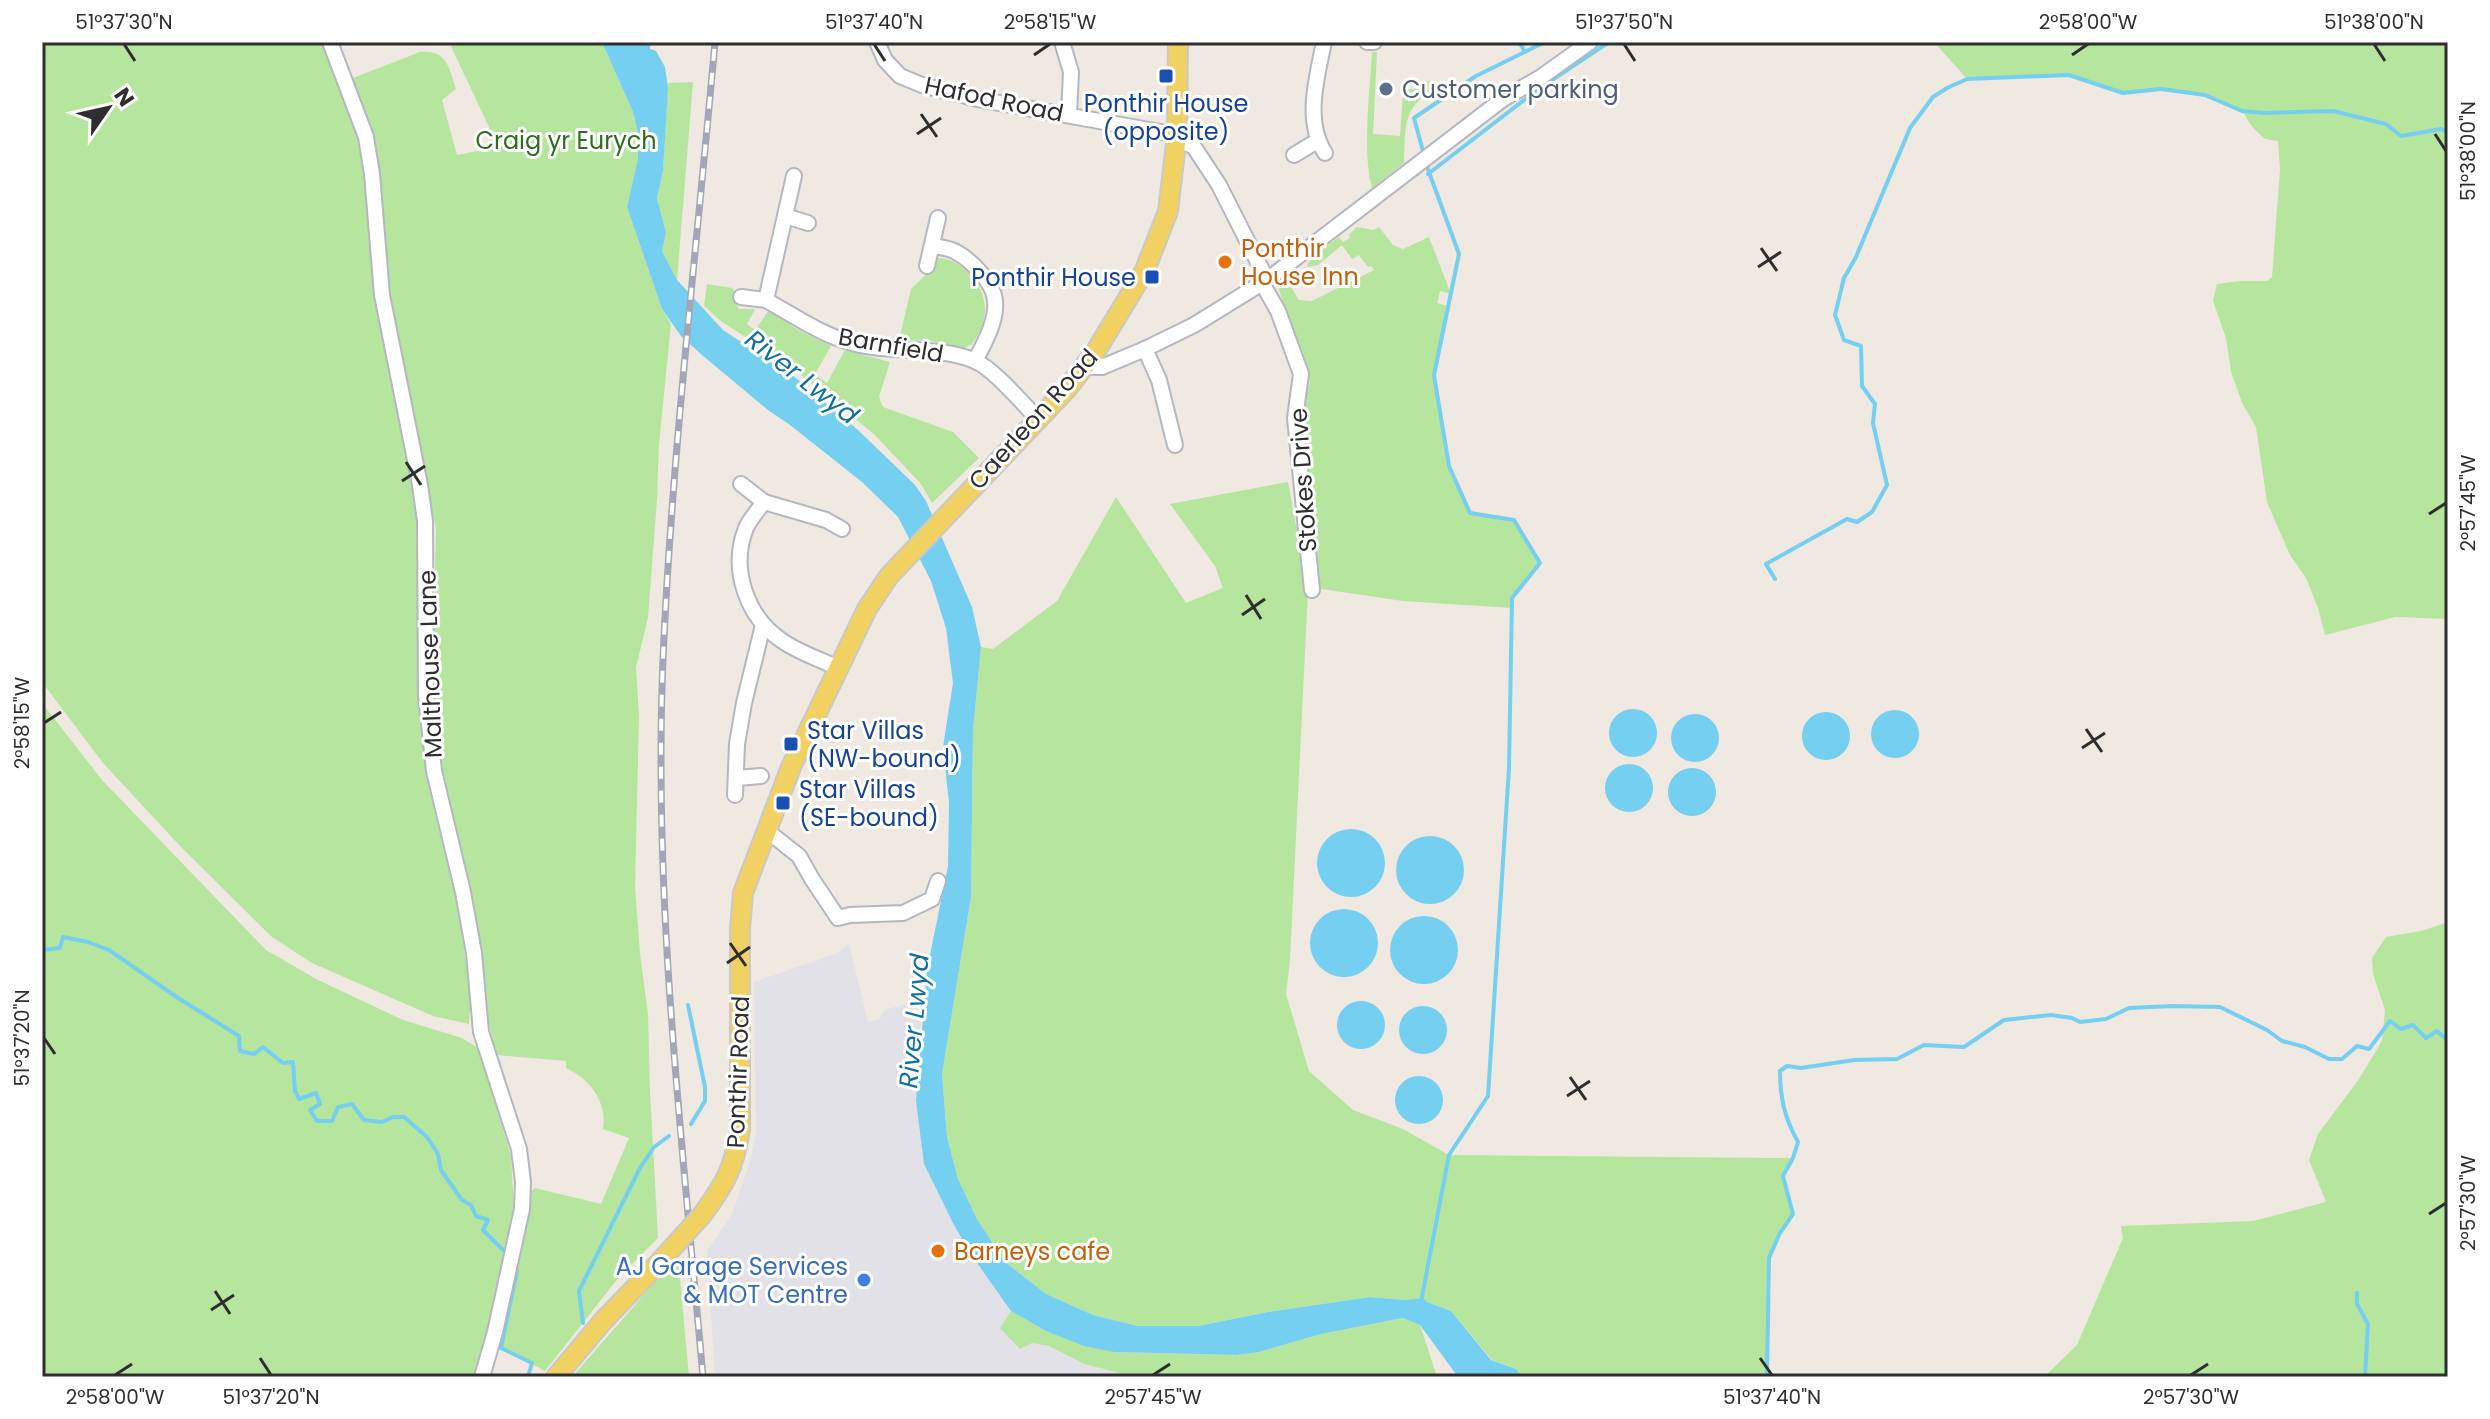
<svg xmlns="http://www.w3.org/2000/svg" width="2490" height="1419" viewBox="0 0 2490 1419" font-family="Poppins,sans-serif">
  <rect width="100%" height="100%" fill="#efe9e1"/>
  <polygon fill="#e3e1e8" points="849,944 868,1022 878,1020 885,1010 908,1003 921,1023 918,1061 972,1256 1011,1311 1000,1328 1032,1343 1049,1346 1084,1364 1135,1377 715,1377 707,1251 732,1214 750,1162 756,1132 754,982 835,954"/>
  <g fill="#b6e59e">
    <polygon points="42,42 324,42 352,110 362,150 374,280 408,454 418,527 419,685 427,761 456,887 471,999 469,1024 433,1016 312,963 272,937 181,847 103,763 42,682"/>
    <path d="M449,42H602L633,112L638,133V158L627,207L662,309L671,324L659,444L657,499L648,618L636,667L639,716L635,887L640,954L648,1014L650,1092L658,1238L619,1277L545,1371L501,1348L528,1216L530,1192L535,1188L601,1204L629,1138L603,1129C607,1101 590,1079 566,1068V1061L497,1055L487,1017L483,961L437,752L433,657L436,529L391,321L369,124L353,78L420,52C447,49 449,68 456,89L442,100L457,155L493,148L489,127Z"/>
    <polygon points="1934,42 2448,42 2448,619 2395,617 2325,635 2318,608 2306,578 2290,555 2267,502 2256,427 2243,405 2231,372 2226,338 2213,301 2217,284 2241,281 2267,281 2272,277 2280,170 2278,141 2265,139 2253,128 2242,111 2205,95 2162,89 2123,93 2069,75 1967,79"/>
    <path d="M1372,52H1377L1373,134L1400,136L1403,94H1408V89H1426V81H1435L1440,85C1402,107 1406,122 1404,163L1372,188C1362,149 1370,93 1372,52Z"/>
    <polygon points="693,82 677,280 662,251 666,233 657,198 663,171 668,83"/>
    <polygon points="1357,227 1373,230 1379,227 1393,245 1403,249 1429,237 1451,294 1440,291 1437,303 1448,306 1434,375 1449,466 1470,513 1514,520 1540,563 1512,598 1512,608 1403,601 1321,589 1315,561 1300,413 1310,382 1276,281 1284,275 1299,300 1312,301 1374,270 1371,266 1368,267 1359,255 1352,259 1342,245 1318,265 1308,267 1307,265 1313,256 1339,237 1343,242 1350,238 1349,235"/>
    <path d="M939,258C961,259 984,284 985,307C985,321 980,333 972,344L964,348L931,341L899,340L911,289L928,273Z"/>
    <polygon points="707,284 732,288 735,291 734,300 739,309 755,309 747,324 755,330 769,310 798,330 831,346 815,374 827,383 845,350 890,362 879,397 883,407 953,432 979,458 932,503 921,484 874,434 782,360 722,322 704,306"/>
    <polygon points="1288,482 1308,590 1290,960 1286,994 1309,1071 1353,1110 1403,1129 1449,1155 1793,1158 1783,1176 1793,1214 1780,1233 1769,1258 1767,1377 1522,1377 1516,1369 1492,1360 1451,1311 1427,1302 1423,1298 1404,1300 1370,1297 1268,1312 1198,1326 1138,1326 1093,1315 1046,1294 1005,1262 977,1219 958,1179 947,1137 942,1074 971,897 973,731 981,647 993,649 1057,601 1116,497 1186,603 1223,588 1215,566 1170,504"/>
    <polygon points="42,703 102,780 266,950 318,980 403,1020 462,1038 478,1048 511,1156 514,1209 489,1323 474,1377 42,1377"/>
    <polygon points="2448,922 2448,1377 2044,1377 2077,1345 2123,1238 2121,1226 2253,1221 2326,1202 2309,1160 2318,1134 2359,1079 2382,1041 2385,1010 2373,974 2372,958 2386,937 2421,931"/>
    <polygon points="678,1256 689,1377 572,1377"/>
    <polygon points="1011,1311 1046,1331 1114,1352 1237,1355 1259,1352 1321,1334 1403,1318 1420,1325 1437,1377 1135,1377 1084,1364 1049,1346 1032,1343 1020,1349 1000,1328"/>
  </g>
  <g fill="#75cff0">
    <polygon points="602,42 650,42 650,49 656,51 665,67 668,88 663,171 657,198 666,233 662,251 677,280 723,330 796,378 859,431 915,485 926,501 972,607 981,647 973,731 971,897 942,1074 947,1137 958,1179 977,1219 1005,1262 1046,1294 1093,1315 1138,1326 1198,1326 1268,1312 1370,1297 1404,1300 1423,1298 1427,1302 1451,1311 1491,1360 1516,1369 1522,1377 1458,1377 1420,1325 1403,1318 1321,1334 1259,1352 1237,1355 1114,1352 1084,1346 1046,1331 1011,1311 972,1256 954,1225 924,1164 916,1101 927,970 948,866 949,803 943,747 953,683 946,628 931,581 898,517 862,482 790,425 768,410 702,355 681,336 662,309 627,207 638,158 638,133 633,112"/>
    <circle cx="1633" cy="733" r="24"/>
    <circle cx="1895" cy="734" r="24"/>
    <circle cx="1826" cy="736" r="24"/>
    <circle cx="1695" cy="738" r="24"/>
    <circle cx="1629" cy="788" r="24"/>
    <circle cx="1692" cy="792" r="24"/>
    <circle cx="1351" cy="863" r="34"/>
    <circle cx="1430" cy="870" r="34"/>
    <circle cx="1344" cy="943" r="34"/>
    <circle cx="1424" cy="950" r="34"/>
    <circle cx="1361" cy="1025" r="24"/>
    <circle cx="1423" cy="1030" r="24"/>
    <circle cx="1419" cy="1100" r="24"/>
  </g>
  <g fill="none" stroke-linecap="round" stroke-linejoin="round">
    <g stroke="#75cff0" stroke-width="4">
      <polyline points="1519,42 1525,52"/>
      <polyline points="1424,155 1414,118 1476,76 1545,42"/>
      <polyline points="1428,174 1537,90 1609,42"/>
      <polyline points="1775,579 1766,564 1847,519 1857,522 1872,512 1887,485 1873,423 1875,404 1862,386 1861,346 1844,340 1835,315 1844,278 1856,257 1910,128 1933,97 1947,88 1967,79 2069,75 2123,93 2161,89 2205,95 2242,111 2264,113 2333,111 2386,124 2401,136 2441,129 2448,132"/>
      <polyline points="42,950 60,948 63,937 88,942 109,950 178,998 239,1036 240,1051 254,1054 263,1047 283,1063 293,1062 295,1091 299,1099 316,1093 320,1104 310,1110 317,1121 332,1121 338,1107 352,1104 364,1120 382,1122 393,1117 404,1117 427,1137 438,1154 441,1170 462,1200 471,1205 476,1216 488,1220 483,1230 503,1250"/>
      <polyline points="688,1005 705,1087 705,1101 691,1124"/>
      <polyline points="517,1270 501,1348 532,1363 528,1377"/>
      <polyline points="2357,1293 2357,1304 2368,1324 2365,1377"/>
      <polyline points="1421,1302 1449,1155 1488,1096 1509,768 1512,598 1540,563 1514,520 1470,513 1449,466 1434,375 1459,254 1426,164"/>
      <polyline points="583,1323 579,1291 640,1168 654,1147 669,1136"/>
      <path d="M1767,1377L1769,1258L1780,1233L1793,1214L1783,1176L1793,1158L1798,1142C1785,1119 1780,1098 1780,1071L1787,1066L1801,1068L1854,1060L1897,1059L1924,1045L1964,1047L2004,1020L2051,1015L2072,1018L2080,1022L2106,1019L2129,1008L2173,1006L2220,1007L2267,1030L2282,1041L2305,1047L2329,1059H2342L2357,1046L2369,1049L2390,1021L2401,1029L2413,1025L2426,1038L2437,1031L2448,1041"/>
    </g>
    <defs>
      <g id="minor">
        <polyline points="330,42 366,137 372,174 382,295 420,485 425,521 426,695 434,771 463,892 474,953 481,1032 519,1149 523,1182 522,1209 495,1332 482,1377"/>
        <polyline points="877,42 885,60 900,76 922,85 982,100 1177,135"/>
        <polyline points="1062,42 1071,72 1069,114"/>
        <path d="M1324,42C1317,77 1304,121 1325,153"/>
        <polyline points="1367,42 1374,42"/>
        <polyline points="1177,143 1186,143 1194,147 1219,185 1267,280"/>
        <polyline points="1294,155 1317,141"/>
        <path d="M794,176L766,300C796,317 826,338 860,345C895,353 942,346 975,361C994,369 1022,403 1038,419"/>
        <polyline points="785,216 808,223"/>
        <path d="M932,246C939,247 950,248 956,252C971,260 994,283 995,301C997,321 984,344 975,361"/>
        <polyline points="927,266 938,218"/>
        <polyline points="1262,283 1278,311 1301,374 1295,418 1312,590"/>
        <polyline points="741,297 766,300"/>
        <polyline points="1145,349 1159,380 1175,445"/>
        <polyline points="1085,367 1102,367 1145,349 1194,325 1267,280 1503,99 1541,77 1590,42"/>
        <polyline points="741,484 764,502"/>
        <path d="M838,668C820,659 797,652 781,640C746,616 730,568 746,528C750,519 758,510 764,502L826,520L842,529"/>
        <polyline points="737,778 761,776"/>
        <polyline points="735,795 737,744 744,703 763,625"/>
        <polyline points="766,830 799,856 812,879 838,918 850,915 903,913 932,899 938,881"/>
      </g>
      <g id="major">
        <path d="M702,1215C725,1184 734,1168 740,1130V929L743,893L791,767L867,609L889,576L1067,389L1096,351L1145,270L1168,211L1177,135L1178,42"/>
        <polyline points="556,1377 603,1321 656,1266"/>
      </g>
    </defs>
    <use href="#minor" stroke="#b4b7c1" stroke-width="18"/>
    <use href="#major" stroke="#c9c9c9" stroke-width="22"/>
    <use href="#minor" stroke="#fff" stroke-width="14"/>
    <use href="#major" stroke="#f2d163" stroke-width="18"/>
    <defs>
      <path id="rail" d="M703,1377C682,1139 653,898 663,659C672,452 697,247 715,42"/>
    </defs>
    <use href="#rail" stroke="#a3a6b8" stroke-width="7"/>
    <use href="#rail" stroke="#fff" stroke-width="4" stroke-dasharray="12" stroke-linecap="butt"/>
    <defs>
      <polyline id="major-bridge" points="656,1266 702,1215"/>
    </defs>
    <use href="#major-bridge" stroke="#c9c9c9" stroke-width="22" stroke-linecap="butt"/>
    <use href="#major-bridge" stroke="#f2d163" stroke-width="18"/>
  </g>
  <path fill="none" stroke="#2e2e2e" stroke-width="3" d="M124,44L135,61M874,44L885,61M1624,44L1635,61M2374,44L2385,61M1034,55L1050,44M2072,55L2088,44M921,114L937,137M917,134L941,118M2435,134L2446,151M1761,248L1777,271M1758,267L1781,252M406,462L421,485M402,481L425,466M2429,514L2446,503M1246,595L1261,619M1242,615L1265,599M44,723L61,712M2086,729L2102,752M2082,748L2105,733M730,943L746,966M727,963L750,947M44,1038L55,1054M1570,1077L1586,1100M1567,1096L1590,1081M2429,1214L2446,1203M215,1291L230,1314M211,1310L234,1295M260,1358L271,1375M1760,1358L1772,1375M115,1375L132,1364M1153,1375L1170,1364M2191,1375L2208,1364"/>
  <g fill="#1a4fb4" stroke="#fff" stroke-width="3">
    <rect x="1158" y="68" width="16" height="16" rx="4"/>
    <rect x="1144" y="269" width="16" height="16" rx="4"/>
    <rect x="783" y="736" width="16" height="16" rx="4"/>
    <rect x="775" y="795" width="16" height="16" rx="4"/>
  </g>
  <circle fill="#5c6f8a" stroke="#fff" stroke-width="3" cx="1386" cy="89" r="8"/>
  <g fill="#e8710a" stroke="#fff" stroke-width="3">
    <circle cx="1225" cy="262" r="8"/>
    <circle cx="938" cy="1251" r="8"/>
  </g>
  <circle fill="#3f7fe0" stroke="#fff" stroke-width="3" cx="864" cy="1280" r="8"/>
  <g text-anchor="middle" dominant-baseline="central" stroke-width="6" stroke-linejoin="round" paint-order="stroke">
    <g font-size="24" fill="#4e5e75" stroke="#fff" text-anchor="start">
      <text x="1402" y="89">Customer parking</text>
    </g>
    <g font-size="24" fill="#2e2e2e" stroke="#fff">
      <text transform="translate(994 99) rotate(12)">Hafod Road</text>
      <text transform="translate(891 345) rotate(10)">Barnfield</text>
      <text transform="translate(1033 419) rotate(-48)">Caerleon Road</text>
      <text transform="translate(1303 480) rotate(-94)">Stokes Drive</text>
      <text transform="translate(430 664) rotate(-92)">Malthouse Lane</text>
      <text transform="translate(738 1072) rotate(-88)">Ponthir Road</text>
    </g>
    <g font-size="24" fill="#164399" stroke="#fff" text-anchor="start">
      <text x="1166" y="103" text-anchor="middle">Ponthir House<tspan x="1166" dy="28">(opposite)</tspan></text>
      <text x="1136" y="277" text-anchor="end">Ponthir House</text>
      <text x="807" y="730">Star Villas<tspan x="807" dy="28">(NW-bound)</tspan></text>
      <text x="799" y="789">Star Villas<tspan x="799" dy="28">(SE-bound)</tspan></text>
    </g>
    <g font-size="24" fill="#2c6e1b" stroke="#fff">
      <text x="566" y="140">Craig yr Eurych</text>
    </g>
    <g font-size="24" fill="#c56008" stroke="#fff" text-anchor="start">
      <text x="1241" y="248">Ponthir<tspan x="1241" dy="28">House Inn</tspan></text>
      <text x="954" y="1251">Barneys cafe</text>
    </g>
    <g font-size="24" fill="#366cbe" stroke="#fff" text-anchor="end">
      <text x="848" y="1266">AJ Garage Services<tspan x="848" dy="28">&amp; MOT Centre</tspan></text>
    </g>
    <g font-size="26" font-style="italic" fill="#0d6fa3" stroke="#fff">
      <text transform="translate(802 377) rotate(38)">River Lwyd</text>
      <text transform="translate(914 1021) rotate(-85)">River Lwyd</text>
    </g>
  </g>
  <rect width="2490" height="1419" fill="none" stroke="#ffffff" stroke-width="88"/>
  <g transform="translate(108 108) rotate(56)" stroke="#ffffff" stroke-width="6" paint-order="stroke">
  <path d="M0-6L14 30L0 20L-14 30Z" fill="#2e2e2e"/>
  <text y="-12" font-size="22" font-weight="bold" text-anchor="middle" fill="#2e2e2e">N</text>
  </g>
  <rect x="44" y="44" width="2402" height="1331" fill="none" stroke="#2e2e2e" stroke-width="3"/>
  <g font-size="20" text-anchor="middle" fill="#2e2e2e">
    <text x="124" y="29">51°37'30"N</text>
    <text x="874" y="29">51°37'40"N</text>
    <text x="1050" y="29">2°58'15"W</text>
    <text x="1624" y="29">51°37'50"N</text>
    <text x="2088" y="29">2°58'00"W</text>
    <text x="2374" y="29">51°38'00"N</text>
    <text transform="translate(2468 151) rotate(-90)" y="7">51°38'00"N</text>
    <text transform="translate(2468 503) rotate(-90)" y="7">2°57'45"W</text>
    <text transform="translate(22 723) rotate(-90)" y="7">2°58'15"W</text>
    <text transform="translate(22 1038) rotate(-90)" y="7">51°37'20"N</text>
    <text transform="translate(2468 1203) rotate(-90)" y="7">2°57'30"W</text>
    <text x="115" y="1404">2°58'00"W</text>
    <text x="271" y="1404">51°37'20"N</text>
    <text x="1153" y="1404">2°57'45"W</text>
    <text x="1772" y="1404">51°37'40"N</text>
    <text x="2191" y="1404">2°57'30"W</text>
  </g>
</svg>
